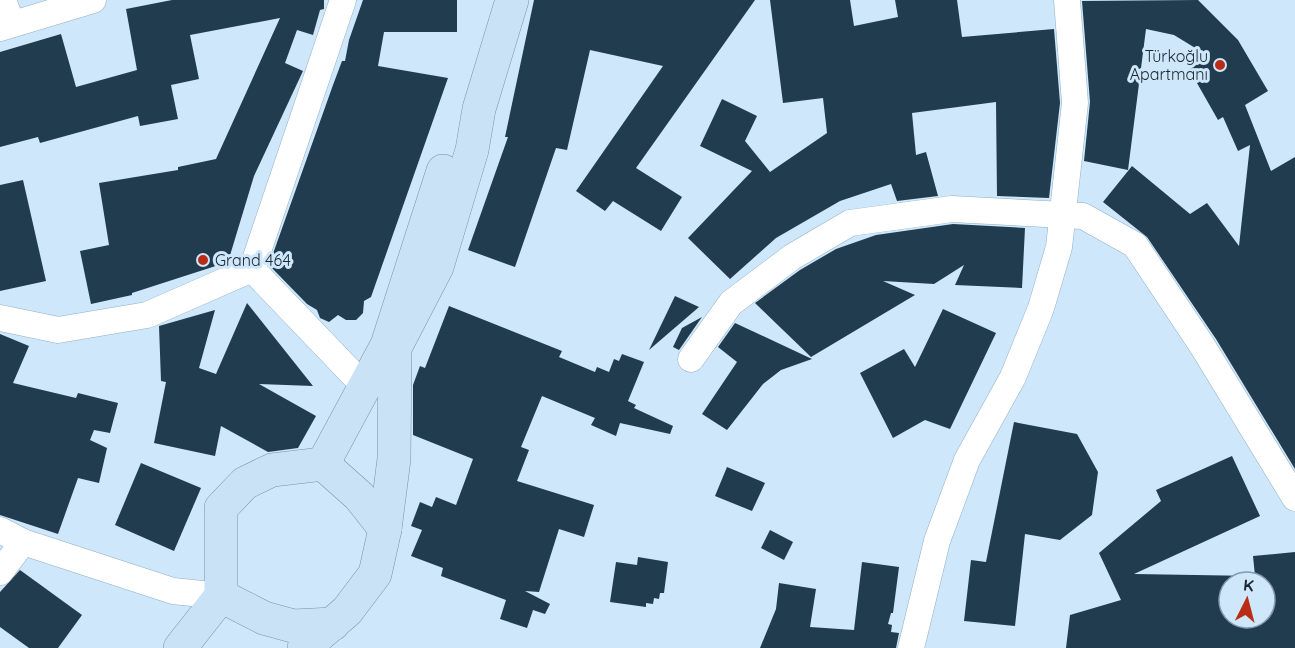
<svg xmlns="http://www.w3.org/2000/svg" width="1295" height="648" viewBox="0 0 1295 648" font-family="Quicksand,sans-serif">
  <rect width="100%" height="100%" fill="#cee7fa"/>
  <g fill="#213b4f" fill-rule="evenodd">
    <polygon points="172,0 324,0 324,9 320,10 313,35 297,30 285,63 303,71 254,176 228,262 132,293 132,295 91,304 80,251 109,245 99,183 178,170 178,167 216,159 280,18 190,35 199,79 171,85 178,119 140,126 138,116 40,143 38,137 0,147 0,52 61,34 76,87 137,70 126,9"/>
    <polygon points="363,0 457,0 457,32 384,32 378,66 448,78 371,297 364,301 363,313 356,320 346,320 338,315 329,322 320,318 317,310 307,304 269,265 333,85 342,61 345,61 349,40"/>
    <polygon points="534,0 755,0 636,168 682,197 661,231 613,201 605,211 576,191 663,66 590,50 567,150 556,148 515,267 468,250 508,137 505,137"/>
    <polygon points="770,0 850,0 854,26 898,17 895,0 957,0 962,37 1054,29 1060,103 1049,198 997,196 996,102 912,113 916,155 926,152 938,196 897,201 891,184 840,201 776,238 730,279 688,238 752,171 700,146 722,99 757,116 745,141 770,172 827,133 823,98 783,103"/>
    <polygon points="1198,0 1238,40 1268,91 1245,105 1271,171 1295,157 1295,469 1216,339 1147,237 1103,202 1132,166 1190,214 1207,203 1239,246 1250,145 1238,151 1223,117 1218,120 1189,69 1210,57 1174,35 1146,29 1128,170 1084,161 1090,102 1082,1"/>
    <polygon points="23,180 46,281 0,291 0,185"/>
    <polygon points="953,224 1025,228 1022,288 955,285 964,265 934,284 883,281 915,295 811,357 755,303 800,270 836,249 876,235"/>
    <polygon points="675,296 699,307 649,350"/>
    <polygon points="247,303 313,386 259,384 316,416 298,448 268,452 221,426 215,456 154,443 166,382 161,381 159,326 215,310 199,368 216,374"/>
    <polygon points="449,306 562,351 559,357 595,372 597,367 609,372 614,359 619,361 622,354 644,362 628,401 636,405 634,408 673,426 670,434 620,423 616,436 591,425 595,418 542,396 521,447 529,450 517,481 594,505 584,537 559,529 539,592 525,591 550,604 545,614 533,610 527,628 500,619 506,600 441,576 443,568 411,556 422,530 411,526 420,502 432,507 436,497 456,505 473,459 413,435 413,385 420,366 425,368"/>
    <polygon points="943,309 996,333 950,429 925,420 893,438 860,373 904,349 915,367"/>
    <polygon points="702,317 679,350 673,347 682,328"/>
    <polygon points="735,323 812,359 781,370 763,384 727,430 702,414 737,362 718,347"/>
    <polygon points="0,334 29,346 13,383 76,398 78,393 118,403 110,433 94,430 90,440 107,448 99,483 78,478 58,534 0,515"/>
    <polygon points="1014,422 1077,434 1098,472 1092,515 1060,540 1025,534 1015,626 964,621 971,560 986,562"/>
    <path d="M1232,456L1260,516L1134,574L1255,576L1253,556L1295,552V648H1066L1070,615L1121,600L1099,553L1161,501L1156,490ZM1229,582H1265V618H1229Z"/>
    <polygon points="141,463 201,488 174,551 115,525"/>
    <polygon points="727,467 765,483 752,511 715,496"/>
    <polygon points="770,530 793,542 784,560 761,548"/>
    <polygon points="638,557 668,562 664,593 660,593 659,599 654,598 653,604 646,603 646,607 610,602 616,562 637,565"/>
    <polygon points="862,562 899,567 893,613 891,613 888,624 892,625 891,632 899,633 896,648 760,648 776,609 779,583 816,589 810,627 854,630"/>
    <polygon points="20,570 82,615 58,648 29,648 0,627 0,592"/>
  </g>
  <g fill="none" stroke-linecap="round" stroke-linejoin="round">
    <defs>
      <g id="minor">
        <polyline points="3,0 12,24"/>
        <polyline points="343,0 252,269 366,388"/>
        <polyline points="0,28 93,0"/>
        <polyline points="0,318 58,330 147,315 252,269"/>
        <polyline points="691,359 731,303 792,257 850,223 952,209 1083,216 1135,245 1203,347 1295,498"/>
        <polyline points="0,530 23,542 173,591 221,596"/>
        <polyline points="0,572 23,542"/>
        <polyline points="911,648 937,541 967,460 1013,377 1041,308 1059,247 1075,103 1067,0"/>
      </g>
      <g id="primary">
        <polyline points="323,464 387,345 443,171"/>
        <polyline points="221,596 264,618 293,626 333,624"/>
        <polyline points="180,648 221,596 221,508 245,483 272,470 323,464 359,496 385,529"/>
        <polyline points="304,648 347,611 375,574 385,529 394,459 395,348 437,267 472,150 479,109 512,0"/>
      </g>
    </defs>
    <use href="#minor" stroke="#91afc6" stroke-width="27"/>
    <use href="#primary" stroke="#7694ab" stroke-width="34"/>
    <use href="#minor" stroke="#fff" stroke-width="26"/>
    <use href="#primary" stroke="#cae2f5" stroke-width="33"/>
  </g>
  <g fill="#b92d16" stroke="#cee7fa" stroke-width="2">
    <circle cx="1220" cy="65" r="6"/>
    <circle cx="203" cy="260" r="6"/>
  </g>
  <g text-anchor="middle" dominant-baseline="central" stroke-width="6" stroke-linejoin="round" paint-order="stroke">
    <g font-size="16" fill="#1b262f" stroke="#cee7fa" text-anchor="end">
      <text x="1208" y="56">Türkoğlu<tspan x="1208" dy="18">Apartmanı</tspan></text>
      <text x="215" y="260" text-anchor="start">Grand 464</text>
    </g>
  </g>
  <g transform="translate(1247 600) rotate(6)"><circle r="28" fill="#cee7fa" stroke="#869aa9" stroke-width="1.5"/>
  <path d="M0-4.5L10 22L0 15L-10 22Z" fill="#b92d16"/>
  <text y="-9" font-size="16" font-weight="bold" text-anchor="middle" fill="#1b262f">K</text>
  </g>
</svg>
